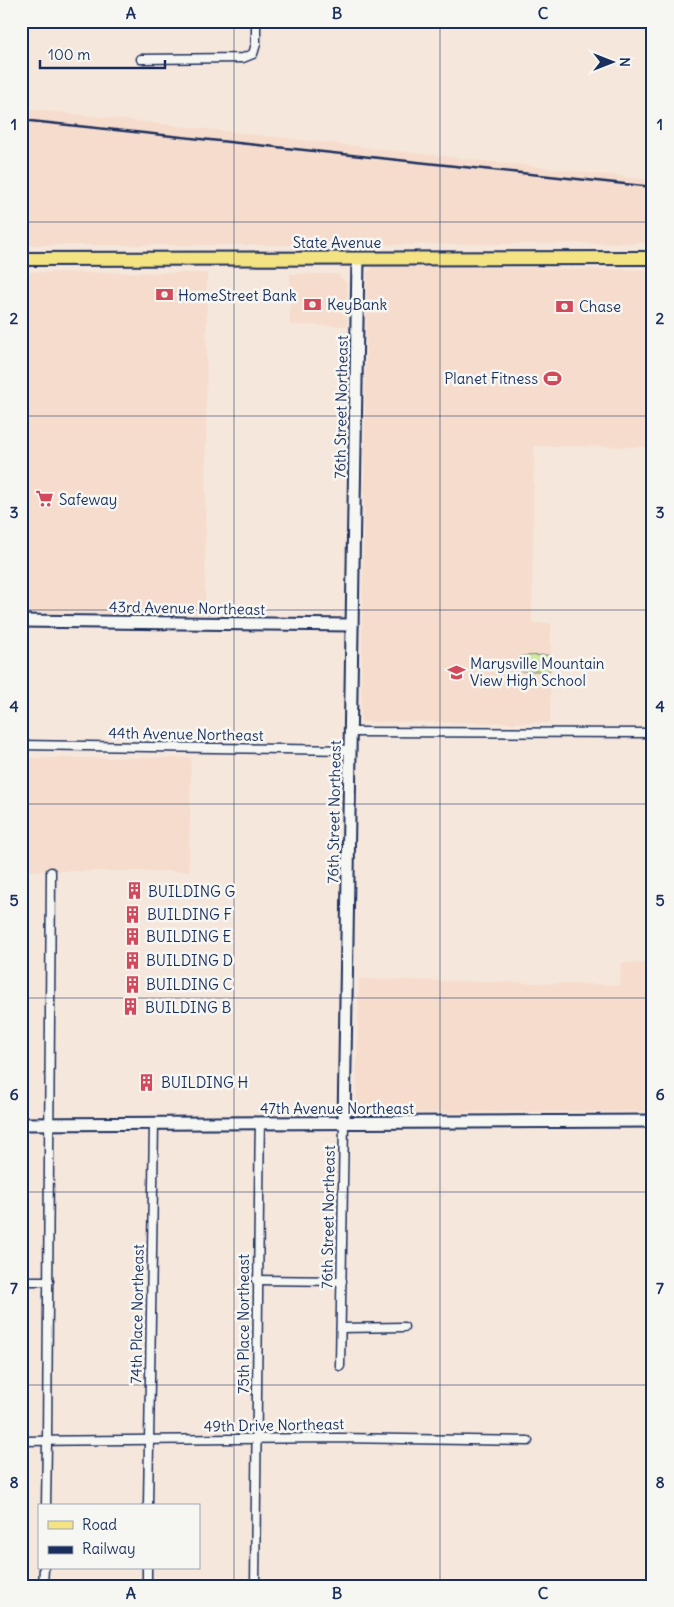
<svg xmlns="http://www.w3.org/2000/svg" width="674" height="1607" viewBox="0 0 674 1607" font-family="Delius,sans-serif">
  <rect width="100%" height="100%" fill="#f6e7dc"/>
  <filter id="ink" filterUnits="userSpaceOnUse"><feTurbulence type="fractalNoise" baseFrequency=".02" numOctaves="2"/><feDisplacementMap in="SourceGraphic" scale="10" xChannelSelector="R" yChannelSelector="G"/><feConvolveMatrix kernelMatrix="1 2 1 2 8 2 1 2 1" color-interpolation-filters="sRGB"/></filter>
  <g filter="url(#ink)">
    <g fill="#f6dccc">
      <polygon points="21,108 653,180 653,243 346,245 21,245"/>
      <polygon points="373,266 653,270 653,447 534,446 532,623 551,623 550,723 361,722 367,273"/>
      <polygon points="21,272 207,273 205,614 21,612"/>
      <polygon points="290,274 338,274 347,284 347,326 290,325"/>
      <polygon points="21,758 191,758 189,871 21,871"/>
      <polygon points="621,963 653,963 653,1111 356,1113 359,979 620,985"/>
    </g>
    <polygon fill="#d0e99e" stroke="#768c7e" points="548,655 550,657 550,669 549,671 521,671 519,669 519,658 522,656"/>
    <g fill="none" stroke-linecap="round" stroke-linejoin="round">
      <defs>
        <g id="street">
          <polyline points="141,59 243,58 253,54 256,44 256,21"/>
          <polyline points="351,732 653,733"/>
          <polyline points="21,745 350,750"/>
          <polyline points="256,1280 342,1281"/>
          <polyline points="21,1281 49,1281"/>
          <polyline points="341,1328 404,1327"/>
          <polyline points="340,1366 344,1123"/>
          <polyline points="21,1441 339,1438 528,1441"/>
          <polyline points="46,1506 47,1442 51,872"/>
          <polyline points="148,1506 154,1123"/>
          <polyline points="43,1586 44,1568"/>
          <polyline points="147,1586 147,1568"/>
          <path d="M255,1586C257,1431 257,1277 260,1123"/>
        </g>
        <g id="secondary">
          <polyline points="21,621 352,625"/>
          <polyline points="344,1123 358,259"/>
          <polyline points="21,1124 653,1121"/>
        </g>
        <polyline id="primary" points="21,259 653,258"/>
      </defs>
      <use href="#street" stroke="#1b2f5e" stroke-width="11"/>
      <use href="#secondary" stroke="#1b2f5e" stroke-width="15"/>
      <use href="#primary" stroke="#1b2f5e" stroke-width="16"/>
      <use href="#street" stroke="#f6f6f2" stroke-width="8"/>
      <use href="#secondary" stroke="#f6f6f2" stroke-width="11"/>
      <use href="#primary" stroke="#f4e382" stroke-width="12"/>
      <polyline stroke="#1b2f5e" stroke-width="2.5" points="21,120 653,187"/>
    </g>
  </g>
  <path fill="none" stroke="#1b2f5e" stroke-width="1" stroke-opacity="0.55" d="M234,21V1586M440,21V1586M21,222H653M21,416H653M21,610H653M21,804H653M21,998H653M21,1192H653M21,1385H653"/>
  <defs>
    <symbol id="bank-bare" viewBox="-9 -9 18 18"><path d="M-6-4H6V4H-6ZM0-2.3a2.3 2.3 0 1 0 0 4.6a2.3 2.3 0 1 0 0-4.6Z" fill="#d1495b" stroke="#f6f6f2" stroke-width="2.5" paint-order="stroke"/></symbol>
    <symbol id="stadium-bare" viewBox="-9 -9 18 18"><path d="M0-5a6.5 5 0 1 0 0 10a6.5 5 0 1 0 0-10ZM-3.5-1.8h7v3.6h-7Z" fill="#d1495b" stroke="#f6f6f2" stroke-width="2.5" paint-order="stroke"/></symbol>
    <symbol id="supermarket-bare" viewBox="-9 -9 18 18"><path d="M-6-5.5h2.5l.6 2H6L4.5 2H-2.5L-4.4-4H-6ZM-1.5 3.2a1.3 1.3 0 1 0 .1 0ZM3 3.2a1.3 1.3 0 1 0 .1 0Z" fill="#d1495b" stroke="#f6f6f2" stroke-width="2.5" paint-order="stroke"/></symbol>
    <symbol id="school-bare" viewBox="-9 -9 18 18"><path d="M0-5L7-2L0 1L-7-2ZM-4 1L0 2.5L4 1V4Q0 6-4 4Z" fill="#d1495b" stroke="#f6f6f2" stroke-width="2.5" paint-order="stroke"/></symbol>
    <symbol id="building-bare" viewBox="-9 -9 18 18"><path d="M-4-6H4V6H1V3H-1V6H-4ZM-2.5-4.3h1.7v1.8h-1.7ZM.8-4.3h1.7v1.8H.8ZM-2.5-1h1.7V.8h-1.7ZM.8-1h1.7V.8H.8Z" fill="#d1495b" stroke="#f6f6f2" stroke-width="2.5" paint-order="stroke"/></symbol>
  </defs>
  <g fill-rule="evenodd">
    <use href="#bank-bare" x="152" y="282" width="25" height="25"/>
    <use href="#bank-bare" x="300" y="292" width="25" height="25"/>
    <use href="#bank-bare" x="552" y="294" width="25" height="25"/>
    <use href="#stadium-bare" x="540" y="366" width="25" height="25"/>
    <use href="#supermarket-bare" x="32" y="486" width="25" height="25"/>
    <use href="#school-bare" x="444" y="660" width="25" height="25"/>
    <use href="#building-bare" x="122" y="878" width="25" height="25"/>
    <use href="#building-bare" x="120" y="902" width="25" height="25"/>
    <use href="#building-bare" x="120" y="924" width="25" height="25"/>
    <use href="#building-bare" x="120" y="948" width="25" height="25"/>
    <use href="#building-bare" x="120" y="972" width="25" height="25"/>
    <use href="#building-bare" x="118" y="994" width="25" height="25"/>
    <use href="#building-bare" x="134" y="1070" width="25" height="25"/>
  </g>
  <g text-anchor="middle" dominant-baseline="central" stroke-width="5" stroke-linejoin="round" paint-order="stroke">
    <g font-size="15" fill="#1b2f5e" stroke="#f6f6f2">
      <text x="337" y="242">State Avenue</text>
      <text transform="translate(341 407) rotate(-89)">76th Street Northeast</text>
      <text transform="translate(187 608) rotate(1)">43rd Avenue Northeast</text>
      <text transform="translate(186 734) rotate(1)">44th Avenue Northeast</text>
      <text transform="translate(334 812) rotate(-89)">76th Street Northeast</text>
      <text x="337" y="1108">47th Avenue Northeast</text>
      <text transform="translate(328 1217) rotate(-89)">76th Street Northeast</text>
      <text transform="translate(137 1314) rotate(-89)">74th Place Northeast</text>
      <text transform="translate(243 1324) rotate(-90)">75th Place Northeast</text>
      <text transform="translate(274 1425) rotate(-1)">49th Drive Northeast</text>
    </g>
    <g font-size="15" fill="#1b2f5e" stroke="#f6f6f2" text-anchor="start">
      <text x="178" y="295">HomeStreet Bank</text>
      <text x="327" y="304">KeyBank</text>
      <text x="579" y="306">Chase</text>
      <text x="538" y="378" text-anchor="end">Planet Fitness</text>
      <text x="59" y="499">Safeway</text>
      <text x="470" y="663">Marysville Mountain<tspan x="470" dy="17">View High School</tspan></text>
      <text x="148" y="891">BUILDING G</text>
      <text x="147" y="914">BUILDING F</text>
      <text x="146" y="936">BUILDING E</text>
      <text x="146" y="960">BUILDING D</text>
      <text x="146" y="984">BUILDING C</text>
      <text x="145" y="1007">BUILDING B</text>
      <text x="161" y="1082">BUILDING H</text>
    </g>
  </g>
  <rect width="674" height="1607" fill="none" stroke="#f6f6f2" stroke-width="55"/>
  <rect x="38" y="1504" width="162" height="65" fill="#f6f6f2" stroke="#9ea6b7"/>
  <rect x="48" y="1521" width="25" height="8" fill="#f4e382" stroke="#9ea6b7"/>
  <text x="82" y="1530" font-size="15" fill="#1b2f5e">Road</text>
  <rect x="48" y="1546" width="25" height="8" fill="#1b2f5e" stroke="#9ea6b7"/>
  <text x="82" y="1554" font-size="15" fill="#1b2f5e">Railway</text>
  <g transform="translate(612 62) rotate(90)" stroke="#f6f6f2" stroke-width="4" paint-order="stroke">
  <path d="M0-4L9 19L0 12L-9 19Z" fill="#1b2f5e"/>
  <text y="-8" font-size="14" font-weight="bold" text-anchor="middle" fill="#1b2f5e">N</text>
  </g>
  <path d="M40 60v8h125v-8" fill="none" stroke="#1b2f5e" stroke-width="2.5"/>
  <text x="48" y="60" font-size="15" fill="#1b2f5e" stroke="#f6f6f2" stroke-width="4" paint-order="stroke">100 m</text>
  <rect x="28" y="28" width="618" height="1552" fill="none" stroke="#1b2f5e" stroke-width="2"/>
  <g font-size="16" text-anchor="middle" font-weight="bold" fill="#1b2f5e">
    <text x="131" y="19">A</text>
    <text x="337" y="19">B</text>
    <text x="543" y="19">C</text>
    <text x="14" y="130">1</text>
    <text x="660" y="130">1</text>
    <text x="14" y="324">2</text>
    <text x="660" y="324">2</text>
    <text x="14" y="518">3</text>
    <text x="660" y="518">3</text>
    <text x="14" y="712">4</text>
    <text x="660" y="712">4</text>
    <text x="14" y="906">5</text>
    <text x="660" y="906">5</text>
    <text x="14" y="1100">6</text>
    <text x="660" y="1100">6</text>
    <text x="14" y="1294">7</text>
    <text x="660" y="1294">7</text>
    <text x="14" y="1488">8</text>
    <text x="660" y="1488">8</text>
    <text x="131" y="1599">A</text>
    <text x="337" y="1599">B</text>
    <text x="543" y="1599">C</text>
  </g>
</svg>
